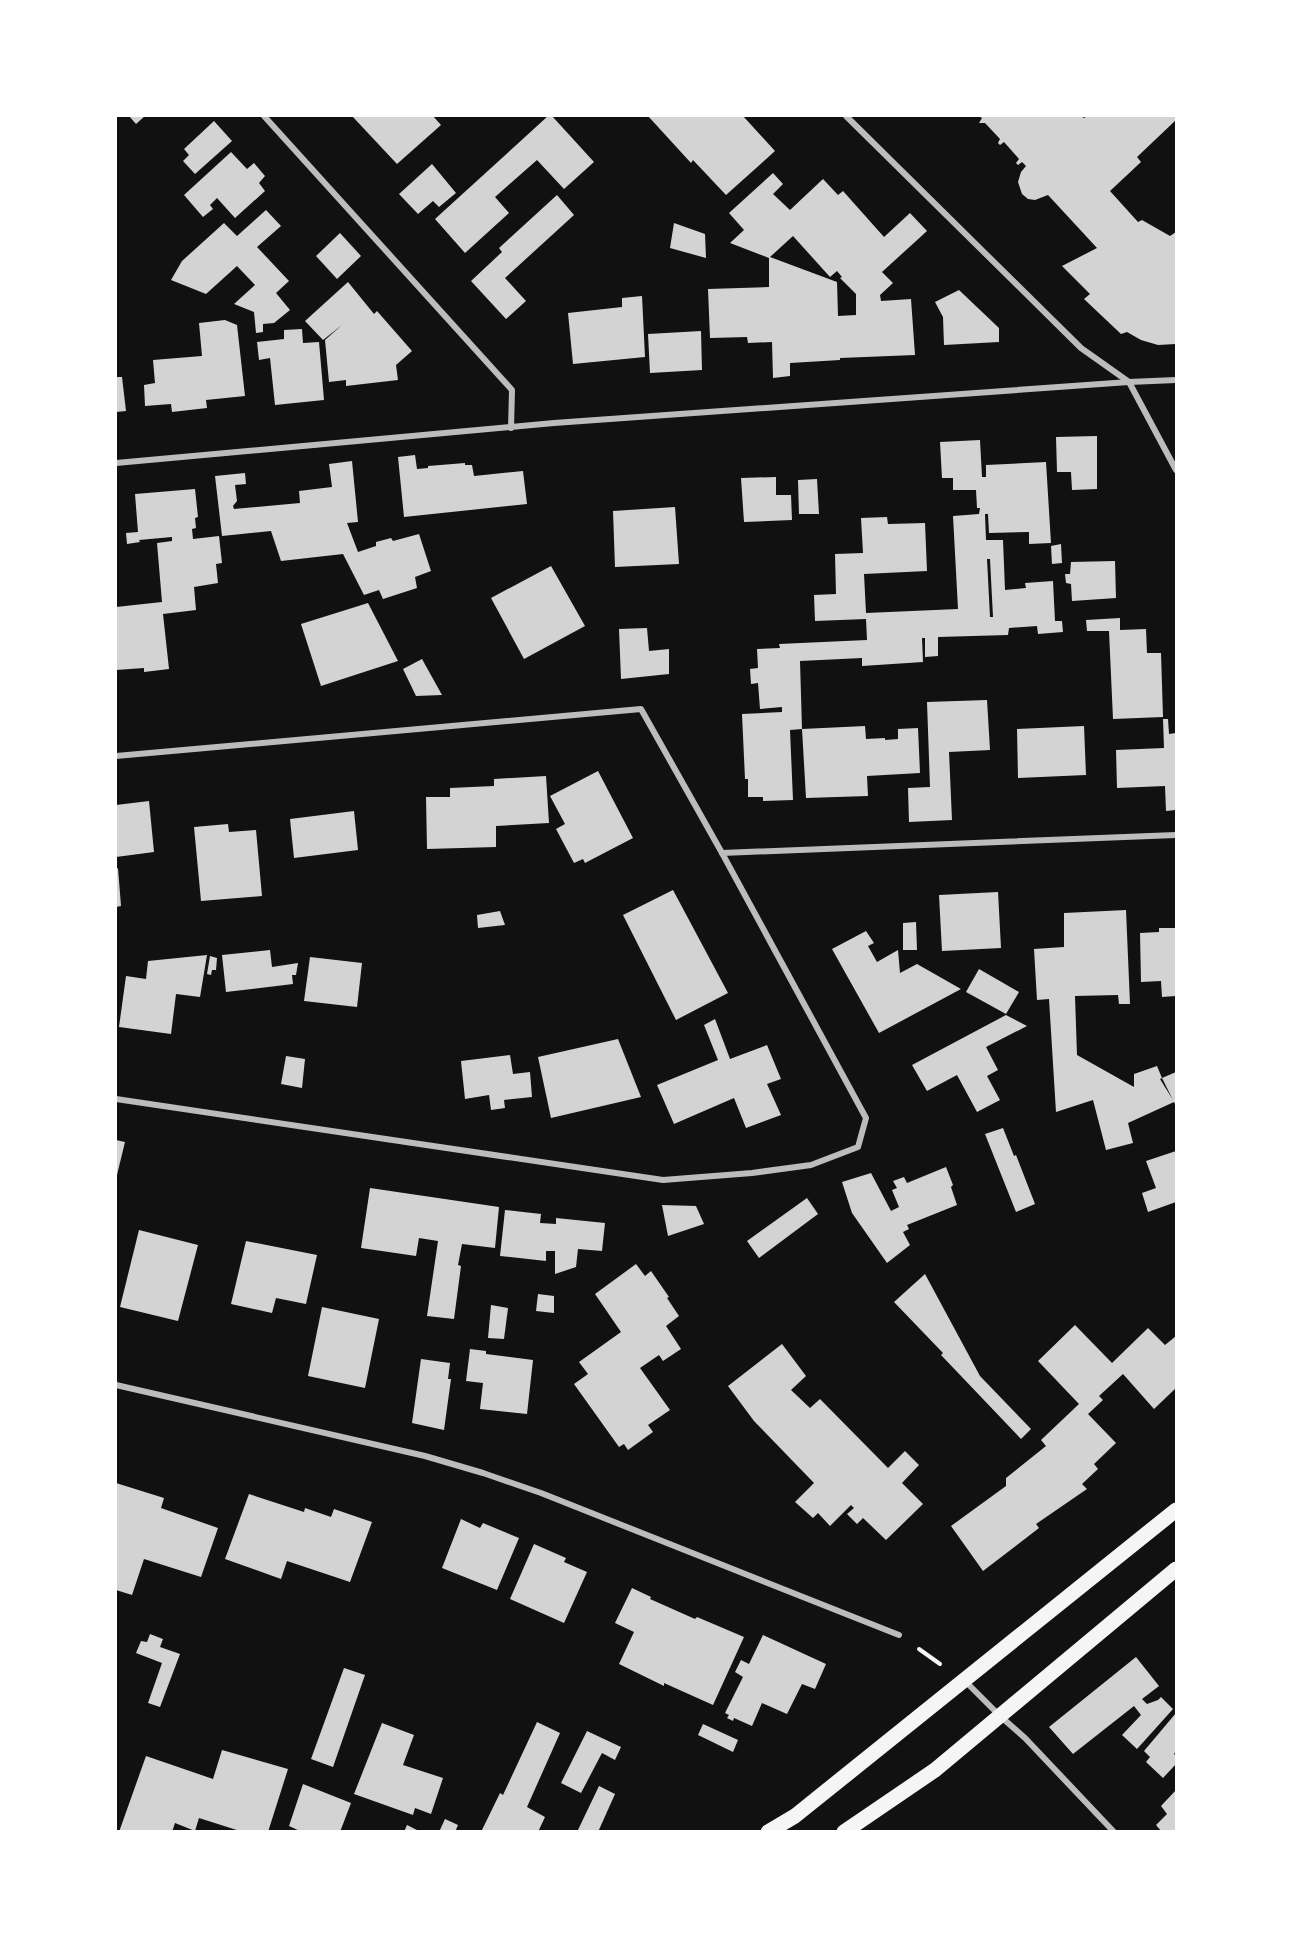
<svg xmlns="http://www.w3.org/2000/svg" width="1292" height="1947" viewBox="0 0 1292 1947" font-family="'Noto Serif',serif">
  <rect width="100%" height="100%" fill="#111"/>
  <g fill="#d3d3d3" fill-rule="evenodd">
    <polygon points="129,116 145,116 136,124"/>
    <polygon points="352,116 433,116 441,125 397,164"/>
    <polygon points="548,116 552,116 594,162 564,189 537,160 495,197 509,213 465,253 435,219"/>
    <polygon points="648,116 743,116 775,151 726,195 693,160 691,163"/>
    <polygon points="979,116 1081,116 1084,118 1087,116 1176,116 1176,120 1137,157 1141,162 1110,191 1138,222 1142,220 1170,236 1176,232 1176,344 1158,345 1141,340 1127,332 1121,334 1084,299 1090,294 1062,266 1097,248 1048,195 1035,200 1028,199 1022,194 1018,182 1021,172 1026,166 1022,162 1018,165 1016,163 1019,159 1004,142 1000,145 998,143 1000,139 985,123 979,123 982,118"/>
    <polygon points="214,121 232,141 195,174 183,161 189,155 184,149"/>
    <polygon points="231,152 247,169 254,163 265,176 259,183 265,191 235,218 217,198 210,205 213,209 203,217 184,195"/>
    <polygon points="432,164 456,193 439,207 433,201 418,214 399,194"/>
    <path d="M773,173L783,184L773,194L790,210L823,179L838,195L843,191L884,237L910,213L927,231L882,272L893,283L880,295L881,301L911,299L915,355L840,358V360L790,363V376L773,378L772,342L748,343L747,337L710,338L708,289L769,287V258L730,243L744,230L729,213ZM793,236L830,277L837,271L842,277L840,278L856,294V315L838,316L837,282L770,257Z"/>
    <polygon points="557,195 574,215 505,278 526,301 506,319 471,281 502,252 499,248"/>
    <polygon points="266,210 281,226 257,247 289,281 276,293 290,310 274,323 263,324 263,332 256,333 254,312 234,304 255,285 237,266 206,294 171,280 182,261 224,223 237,236"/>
    <polygon points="674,223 705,234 706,258 670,248"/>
    <polygon points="340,233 361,256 337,279 316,256"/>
    <polygon points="348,282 374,314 377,311 412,351 396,365 398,380 346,386 346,380 329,382 325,340 342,325 323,340 305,321"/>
    <polygon points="959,290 999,328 999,342 944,345 943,317 935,302"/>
    <polygon points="642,296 645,357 573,364 568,313 622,307 622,298"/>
    <polygon points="225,320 237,325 245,396 206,400 207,408 172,412 171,404 145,406 144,385 155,383 153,360 202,356 199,323"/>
    <polygon points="302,329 303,343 319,342 324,400 275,405 270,358 259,360 257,342 284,339 284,330"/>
    <polygon points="701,331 702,370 650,373 648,334"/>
    <polygon points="116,377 122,377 126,411 116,412"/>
    <polygon points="1097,436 1097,489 1072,490 1071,472 1057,472 1056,437"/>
    <path d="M980,440L982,477H986V465L1046,462L1051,543L1029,544V532L989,533L988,514H985L986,540H1003L1005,590L1026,588L1025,583L1053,581L1055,621H1062L1063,632L1038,634L1037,626L1009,628L1008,635L938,637V656L925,657V638H922L923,662L862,666V658L800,661L802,729L865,726L866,739L885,738V740L898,739V729L918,728L920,773L867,776L868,796L806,798L802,729L790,730L793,800L763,801V797H748V779H745L742,714L782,712V707L760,709L758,683L751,684L750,669L758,668L757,649L780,648L779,644L867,640L866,619L815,621L814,595L836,594L835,554L863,553L861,518L887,517L888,524L925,523L927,571L864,574L866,613L958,609L953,516L979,514L980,508H977L976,490H953V478H942L940,442ZM987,559H990L993,617H990Z"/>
    <polygon points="415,455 417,469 428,468 428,466 465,463 465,465 472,465 474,476 523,471 527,504 404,517 398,457"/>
    <polygon points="352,461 358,522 347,523 358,552 376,546 376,542 391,538 393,541 419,534 431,571 415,577 417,588 383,599 379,590 364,595 343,554 281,561 271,531 222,536 215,476 245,473 246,484 235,485 237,501 233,506 234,509 300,503 299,491 332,487 329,464"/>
    <polygon points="776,477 776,495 791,495 792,520 744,522 741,478"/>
    <polygon points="817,479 819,514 799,514 798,480"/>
    <polygon points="195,489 198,517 195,518 196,528 192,529 193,539 219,536 222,563 216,564 218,583 194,587 196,610 163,614 169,669 144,672 144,668 116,670 116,607 162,602 157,543 172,541 172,537 139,540 140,542 127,544 126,533 138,532 135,494"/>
    <polygon points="675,507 679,564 615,567 613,511"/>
    <polygon points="1061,544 1062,563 1052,564 1051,546"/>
    <polygon points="1115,561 1116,598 1072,601 1071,584 1066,583 1065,574 1070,574 1071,562"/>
    <polygon points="551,566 585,626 524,659 491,598"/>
    <polygon points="368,603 398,661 321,686 301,624"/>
    <polygon points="1120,618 1120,630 1146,629 1147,653 1161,653 1163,717 1113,719 1109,631 1087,631 1086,620"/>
    <polygon points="647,628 649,651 669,649 669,674 621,679 619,629"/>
    <polygon points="422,659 442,695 416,696 403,669"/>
    <polygon points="987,700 990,750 949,752 952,820 909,822 908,788 930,787 927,702"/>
    <polygon points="1163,719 1168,719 1169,734 1176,733 1176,810 1166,811 1165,786 1117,788 1116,750 1164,748"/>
    <polygon points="1084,726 1086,775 1018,778 1017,729"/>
    <polygon points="598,771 633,838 585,863 583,859 574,863 556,829 565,824 550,796"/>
    <polygon points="546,776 549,823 496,826 496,847 427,849 426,797 450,797 450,788 494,786 494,779"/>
    <polygon points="149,801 154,852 116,857 116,805"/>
    <polygon points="354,811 358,850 294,858 290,819"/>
    <polygon points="228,824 229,832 256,830 262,896 201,901 194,827"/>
    <polygon points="118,868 121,906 116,907 116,869"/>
    <polygon points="673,890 728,993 676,1020 623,915"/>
    <polygon points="998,892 1001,948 942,951 939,895"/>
    <polygon points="1126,910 1130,1004 1119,1004 1118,995 1075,996 1077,1055 1134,1087 1134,1074 1157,1066 1162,1078 1160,1079 1173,1100 1162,1078 1176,1072 1176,1106 1174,1102 1128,1123 1133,1143 1106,1150 1093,1100 1056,1112 1049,999 1037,1000 1034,949 1064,947 1064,913"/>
    <polygon points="500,911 505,925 478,928 477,915"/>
    <polygon points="916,922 917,950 903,950 903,923"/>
    <polygon points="1159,928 1176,928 1176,996 1162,997 1161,981 1141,982 1140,933 1159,932"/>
    <polygon points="866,931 874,943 868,946 877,962 898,950 900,973 917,964 961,989 879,1033 832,949"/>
    <polygon points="270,950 272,967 298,963 296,975 292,975 293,984 226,992 222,955"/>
    <polygon points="207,955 200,997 176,994 171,1034 119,1027 126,976 146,979 148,961"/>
    <polygon points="210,956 217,958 216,970 212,970 211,975 207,974"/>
    <polygon points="310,957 362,963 357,1007 304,1001"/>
    <polygon points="979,969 1019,992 1006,1014 966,992"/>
    <polygon points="1006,1015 1027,1026 986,1047 998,1070 987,1076 1000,1100 977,1112 957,1075 927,1091 912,1065"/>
    <polygon points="715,1019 730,1059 767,1045 781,1079 767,1084 781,1115 746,1128 734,1098 674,1124 657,1085 718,1060 704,1025"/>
    <polygon points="618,1039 641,1097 551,1118 538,1057"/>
    <polygon points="510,1055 513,1074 530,1072 532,1097 504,1100 505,1108 491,1110 489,1095 465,1099 461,1061"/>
    <polygon points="286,1056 305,1059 302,1088 281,1084"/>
    <polygon points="1003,1128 1014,1156 1016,1155 1035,1204 1016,1212 985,1134"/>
    <polygon points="116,1140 125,1142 116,1179"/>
    <polygon points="1176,1151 1176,1202 1148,1212 1142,1193 1156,1188 1146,1161"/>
    <polygon points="946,1167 953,1185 951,1187 957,1205 907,1225 909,1229 903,1232 910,1245 887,1263 852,1213 842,1182 871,1173 891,1211 899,1207 892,1190 897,1188 893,1181 904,1177 907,1183"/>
    <polygon points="370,1188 499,1207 495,1248 462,1244 458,1265 461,1266 454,1319 427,1316 438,1241 419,1238 416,1256 361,1248"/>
    <polygon points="807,1198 818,1214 759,1258 747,1241"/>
    <polygon points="662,1205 696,1206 704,1224 668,1236"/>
    <polygon points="505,1210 541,1214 540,1223 556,1224 556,1218 605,1223 602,1251 578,1249 576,1267 555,1274 555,1251 546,1251 546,1261 500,1256"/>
    <polygon points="139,1230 198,1245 178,1321 120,1307"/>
    <polygon points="246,1241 317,1255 306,1304 276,1298 272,1313 231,1304"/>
    <polygon points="636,1264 645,1276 651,1271 669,1297 667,1298 679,1316 666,1326 681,1349 663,1361 659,1355 640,1368 670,1410 648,1425 653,1432 628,1450 624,1444 619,1447 574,1384 588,1374 579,1362 621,1332 595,1294"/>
    <polygon points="925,1274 980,1376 1031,1429 1021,1439 941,1355 943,1353 894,1302"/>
    <polygon points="538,1294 554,1296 554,1313 536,1311"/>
    <polygon points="491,1305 508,1308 504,1339 488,1338"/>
    <polygon points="322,1307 379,1319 365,1388 308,1376"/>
    <polygon points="1075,1325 1112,1363 1148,1328 1165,1345 1176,1336 1176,1388 1154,1409 1123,1374 1099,1396 1103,1400 1088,1414 1116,1443 1094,1464 1098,1469 1082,1484 1087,1489 1036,1524 1039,1528 983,1571 951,1526 1006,1486 1006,1478 1046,1446 1041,1440 1079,1404 1038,1361"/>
    <polygon points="782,1344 806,1376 791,1390 810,1408 820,1399 888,1468 905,1451 919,1465 902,1483 923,1504 886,1540 863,1518 857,1524 847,1514 854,1508 851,1505 830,1526 818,1513 813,1518 795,1502 814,1483 754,1421 728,1386"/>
    <polygon points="470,1349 486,1351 486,1354 533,1360 527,1414 480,1409 483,1383 466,1381"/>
    <polygon points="421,1359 450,1363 448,1379 451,1379 444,1430 412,1423"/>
    <polygon points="116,1483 164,1498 161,1508 218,1528 201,1577 144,1559 132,1595 116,1590"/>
    <polygon points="249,1494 304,1512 305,1508 331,1517 334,1509 372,1522 350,1582 287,1561 281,1579 225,1559"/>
    <polygon points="461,1519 480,1528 483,1523 519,1538 497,1590 442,1568"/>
    <polygon points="534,1544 566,1558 564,1562 587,1572 564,1623 510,1599"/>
    <polygon points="632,1588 651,1597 650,1599 695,1619 697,1617 744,1637 713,1705 664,1683 664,1686 619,1664 634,1632 615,1623"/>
    <polygon points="150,1634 163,1639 160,1647 180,1654 160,1707 148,1703 162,1663 136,1653 141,1641 147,1642"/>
    <polygon points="763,1635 826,1664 815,1689 802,1684 787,1714 762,1703 752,1726 734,1718 733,1721 727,1718 729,1715 725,1713 743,1677 735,1672 741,1660 749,1664"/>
    <polygon points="1136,1657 1159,1686 1142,1699 1147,1704 1158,1700 1161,1697 1173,1709 1137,1749 1122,1735 1141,1715 1134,1706 1073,1754 1049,1727"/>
    <polygon points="344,1668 365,1675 333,1767 311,1759"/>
    <polygon points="1176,1713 1176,1751 1174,1754 1176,1756 1176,1764 1163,1778 1146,1762 1150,1757 1144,1751"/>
    <polygon points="537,1722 560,1733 527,1807 545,1817 538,1832 481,1832 500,1793 503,1795"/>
    <polygon points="382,1723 414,1735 403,1765 443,1778 431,1814 415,1808 413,1815 354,1794"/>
    <polygon points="703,1724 738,1740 733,1752 698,1735"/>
    <polygon points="587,1731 621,1747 615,1760 602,1753 581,1793 561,1783"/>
    <polygon points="222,1750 288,1769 268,1832 243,1832 199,1818 195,1831 175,1823 172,1832 119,1832 146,1756 213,1779"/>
    <polygon points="303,1784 351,1803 340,1832 302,1832 289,1826"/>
    <polygon points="599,1786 615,1794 598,1832 577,1832"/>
    <polygon points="1176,1790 1176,1832 1162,1832 1156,1825 1167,1814 1161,1806"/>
    <polygon points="445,1819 458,1825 455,1832 439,1832"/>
    <polygon points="407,1825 421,1832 404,1832"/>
  </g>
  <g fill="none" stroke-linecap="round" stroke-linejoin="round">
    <polyline stroke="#f5f5f5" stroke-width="4" points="919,1649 940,1664"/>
    <g stroke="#bcbcbc" stroke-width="6">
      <polyline points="264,116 512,390 511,428"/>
      <polyline points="846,116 1081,348 1129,382 1176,470"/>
      <polyline points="116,463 554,423 1129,382 1176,380"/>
      <polyline points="116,756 641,709 722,853 866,1118 858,1147 811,1165 752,1173 663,1180 116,1099"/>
      <polyline points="722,853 1176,835"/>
      <polyline points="116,1385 425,1456 483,1473 541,1493 899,1635"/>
      <polyline points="965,1681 1000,1716 1025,1738 1114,1832"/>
    </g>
    <g stroke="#f5f5f5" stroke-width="15">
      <polyline points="768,1832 795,1816 1176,1510"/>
      <polyline points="844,1832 935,1770 1176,1569"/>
    </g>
  </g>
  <rect width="1292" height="1947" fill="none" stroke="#ffffff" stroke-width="234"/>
</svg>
